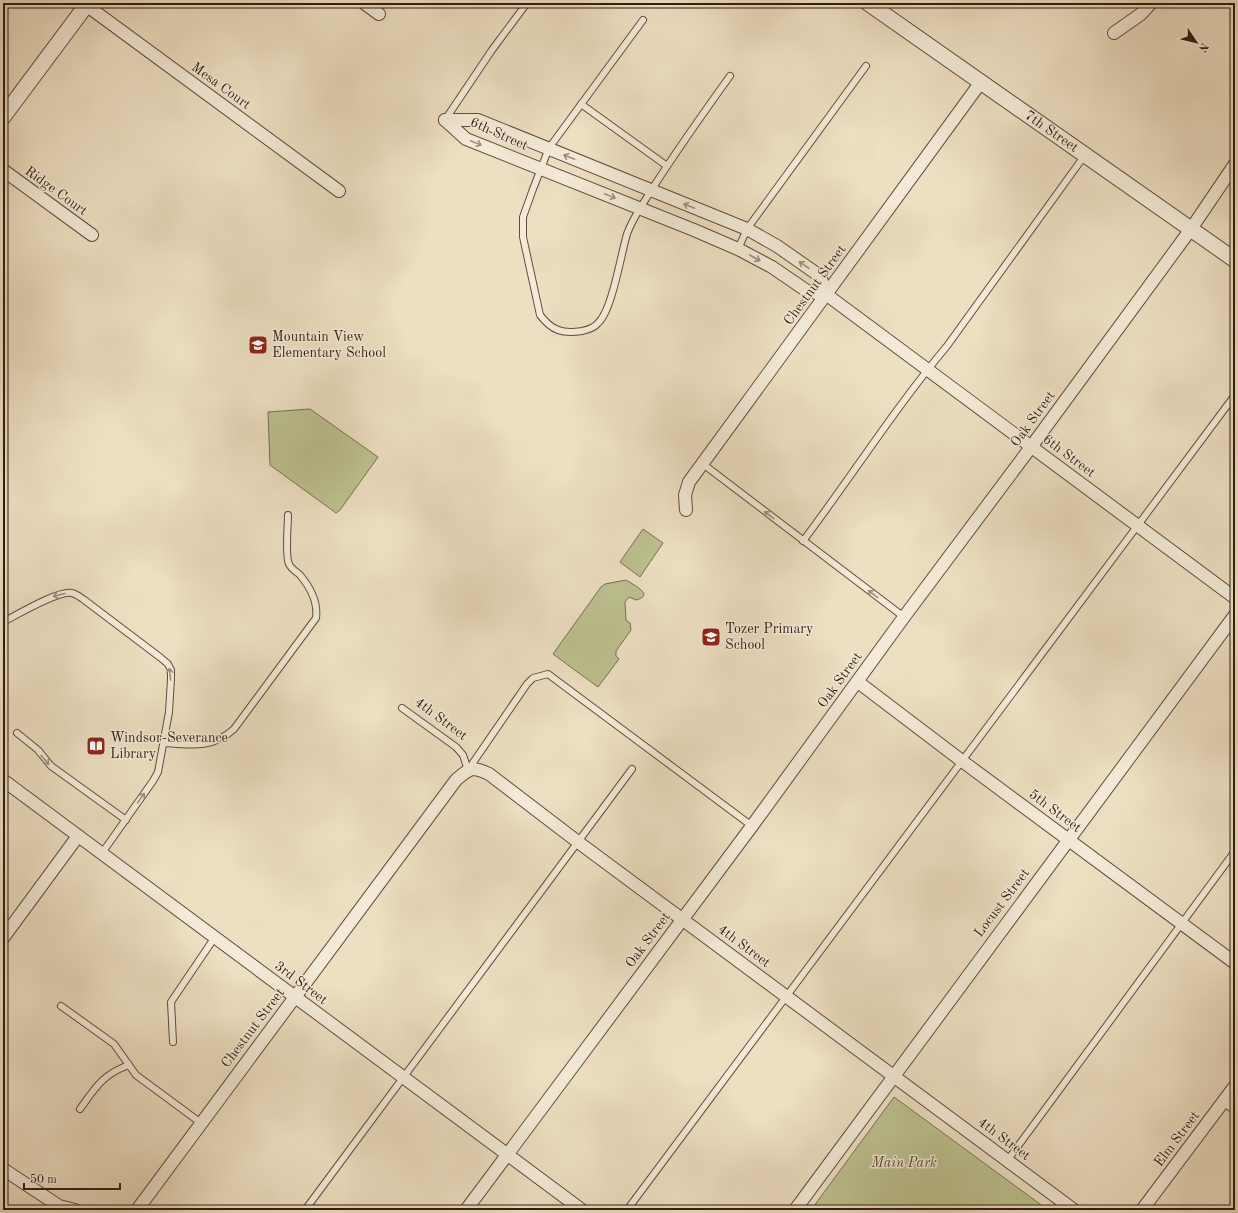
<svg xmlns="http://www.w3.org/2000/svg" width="1238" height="1213" viewBox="0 0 1238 1213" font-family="'Old Standard TT',serif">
  <rect width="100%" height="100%" fill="#eddfc2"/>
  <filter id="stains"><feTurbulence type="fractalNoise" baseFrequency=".005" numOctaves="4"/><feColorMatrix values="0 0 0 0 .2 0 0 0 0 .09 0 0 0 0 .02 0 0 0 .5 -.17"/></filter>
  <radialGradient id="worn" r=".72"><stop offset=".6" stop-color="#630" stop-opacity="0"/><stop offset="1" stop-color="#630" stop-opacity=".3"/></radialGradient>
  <g fill="#bdc190" stroke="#776e50">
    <polygon points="310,409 378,457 340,510 336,513 270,465 268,412"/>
    <polygon points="643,529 663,543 640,577 620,562"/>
    <path d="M626,580C632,584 656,595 636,600L629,597L625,602L626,620L630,623L631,630L616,651V656L619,659L598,687L553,654L601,587L605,584Z"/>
    <polygon points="894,1097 1048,1210 811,1210"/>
  </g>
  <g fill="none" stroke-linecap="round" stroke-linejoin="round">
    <defs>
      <g id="service">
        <path d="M643,20L549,148L533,189L523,217V237L540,315C552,331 563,334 582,331C587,330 595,327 598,323C612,311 621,254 627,234C633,217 645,201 654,186C678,149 704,112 730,76"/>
        <polyline points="581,104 667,166"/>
        <polyline points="445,120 492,50 527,3"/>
        <polyline points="738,249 747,229 866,66"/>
        <polyline points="703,464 904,617"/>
        <path d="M803,541C852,476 895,408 947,346L1085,155"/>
        <path d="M3,622C17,615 58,590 72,593C76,594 80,597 83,599L161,658L168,664L171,670V679L169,712L158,772L153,781L102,853"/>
        <polyline points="402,708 456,747 463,755 468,770"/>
        <polyline points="17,733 38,750 51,766 126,820"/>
        <path d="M164,743C191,745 212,749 234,729L316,618C318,603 310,587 300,575C297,572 291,569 289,564C285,556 288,525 288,515"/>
        <polyline points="468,770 527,684 533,678 548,674 752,826"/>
        <polyline points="61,1006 114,1044 136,1075 201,1123"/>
        <polyline points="173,1042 171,1002 215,937"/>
        <polyline points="1223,1102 1235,1111"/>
        <path d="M80,1109C95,1088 103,1074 129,1065"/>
        <polyline points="1007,1161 1235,851"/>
        <polyline points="305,1210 632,769"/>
        <polyline points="627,1210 1235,395"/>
      </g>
      <g id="minor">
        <polyline points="364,3 379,14"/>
        <polyline points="86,5 339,191"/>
        <polyline points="1114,33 1141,14 1151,3"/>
        <polyline points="445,120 466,139 694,230 738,249 772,267 807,291 827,295 1235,598"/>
        <polyline points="445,120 478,120 747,229 777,246 820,276 827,295"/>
        <polyline points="3,170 92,235"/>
        <polyline points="686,510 685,495 689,482 981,82"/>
        <polyline points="858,682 962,761 1235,963"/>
        <polyline points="3,780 582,1210"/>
        <polyline points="3,938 78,836"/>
        <polyline points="3,1169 59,1206 75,1210"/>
        <path d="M137,1210L456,780C470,768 472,766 489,774L578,842L1074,1210"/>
        <polyline points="466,1210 752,826 904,617 1031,447 1191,229 1235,164"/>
        <polyline points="795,1210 1235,615"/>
        <polyline points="1142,1210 1235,1086"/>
      </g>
      <g id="tertiary">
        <path id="s1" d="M868,3L1235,260"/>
        <polyline points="3,117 88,3"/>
      </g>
    </defs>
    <use href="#service" stroke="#604c3d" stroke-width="8"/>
    <use href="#minor" stroke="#604c3d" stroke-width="14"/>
    <use href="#tertiary" stroke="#604c3d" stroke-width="17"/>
    <use href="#service" stroke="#f3ead7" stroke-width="6"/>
    <use href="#minor" stroke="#f3ead7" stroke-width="12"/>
    <use href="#tertiary" stroke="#f3ead7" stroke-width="15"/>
  </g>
  <defs><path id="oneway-shaft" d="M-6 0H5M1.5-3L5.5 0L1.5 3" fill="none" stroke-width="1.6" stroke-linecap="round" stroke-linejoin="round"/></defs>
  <g stroke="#9c8d7e">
    <use href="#oneway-shaft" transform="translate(476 143) rotate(22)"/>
    <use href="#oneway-shaft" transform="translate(569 157) rotate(-158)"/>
    <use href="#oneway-shaft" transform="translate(610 196) rotate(22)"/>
    <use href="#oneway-shaft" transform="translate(689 206) rotate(-158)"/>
    <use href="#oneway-shaft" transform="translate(755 258) rotate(30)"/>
    <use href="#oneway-shaft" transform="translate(804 265) rotate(-145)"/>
    <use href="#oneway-shaft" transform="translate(769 515) rotate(-143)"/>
    <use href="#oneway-shaft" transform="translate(873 594) rotate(-143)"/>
    <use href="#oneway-shaft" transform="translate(59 595) rotate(166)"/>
    <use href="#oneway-shaft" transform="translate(170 674) rotate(-96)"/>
    <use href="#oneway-shaft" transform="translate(45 760) rotate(50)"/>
    <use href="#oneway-shaft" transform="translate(141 798) rotate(-55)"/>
  </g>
  <defs>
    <symbol id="school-square" viewBox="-11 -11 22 22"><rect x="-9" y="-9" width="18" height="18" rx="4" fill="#8f2418" stroke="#f3ead7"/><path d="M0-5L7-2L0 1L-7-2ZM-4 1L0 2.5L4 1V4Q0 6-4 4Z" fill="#fff"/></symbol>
    <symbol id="library-square" viewBox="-11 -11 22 22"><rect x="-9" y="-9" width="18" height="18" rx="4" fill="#8f2418" stroke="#f3ead7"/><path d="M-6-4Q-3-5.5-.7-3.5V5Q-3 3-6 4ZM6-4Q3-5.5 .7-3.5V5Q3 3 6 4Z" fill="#fff"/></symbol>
  </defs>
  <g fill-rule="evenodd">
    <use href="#school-square" x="247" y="334" width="22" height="22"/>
    <use href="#school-square" x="700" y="626" width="22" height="22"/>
    <use href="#library-square" x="85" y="735" width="22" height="22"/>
  </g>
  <g text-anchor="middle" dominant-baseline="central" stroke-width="3" stroke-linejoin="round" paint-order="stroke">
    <g font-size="14" fill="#311b11" stroke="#f3ead7">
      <text transform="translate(221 86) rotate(36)">Mesa Court</text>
      <text stroke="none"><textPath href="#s1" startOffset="224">7th Street</textPath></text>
      <text transform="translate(499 134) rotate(24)">6th Street</text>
      <text transform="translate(56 191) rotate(36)">Ridge Court</text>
      <text transform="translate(815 285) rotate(-54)">Chestnut Street</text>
      <text transform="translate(1033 419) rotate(-54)">Oak Street</text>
      <text transform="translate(1069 456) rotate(37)">6th Street</text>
      <text transform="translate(840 680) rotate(-54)">Oak Street</text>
      <text transform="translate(441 719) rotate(37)">4th Street</text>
      <text transform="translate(1055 811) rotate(37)">5th Street</text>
      <text transform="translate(1002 903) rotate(-53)">Locust Street</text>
      <text transform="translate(648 940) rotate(-53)">Oak Street</text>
      <text transform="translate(744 946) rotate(37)">4th Street</text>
      <text transform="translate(301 983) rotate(37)">3rd Street</text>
      <text transform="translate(253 1028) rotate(-53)">Chestnut Street</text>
      <text transform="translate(1004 1139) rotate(37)">4th Street</text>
      <text transform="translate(1177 1139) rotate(-53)">Elm Street</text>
    </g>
    <g font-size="14" fill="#311b11" stroke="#f3ead7" text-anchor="start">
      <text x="272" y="337">Mountain View<tspan x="272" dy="16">Elementary School</tspan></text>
      <text x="725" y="629">Tozer Primary<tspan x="725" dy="16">School</tspan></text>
      <text x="110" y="738">Windsor-Severance<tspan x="110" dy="16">Library</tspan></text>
    </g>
    <g font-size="14" font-style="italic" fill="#5b4d37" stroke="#f3ead7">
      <text x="904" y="1163">Main Park</text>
    </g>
  </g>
  <rect width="1238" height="1213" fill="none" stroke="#eddfc2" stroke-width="16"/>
  <rect x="4" y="4" width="1230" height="1205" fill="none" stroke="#311b11" stroke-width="2"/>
  <rect x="8" y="8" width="1222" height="1197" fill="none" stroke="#311b11"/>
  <g transform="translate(1196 42) rotate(125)" stroke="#f3ead7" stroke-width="3" paint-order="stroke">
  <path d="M0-3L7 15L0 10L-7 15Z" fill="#311b11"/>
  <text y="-6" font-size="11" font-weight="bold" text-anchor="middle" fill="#311b11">N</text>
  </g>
  <path d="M24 1183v6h96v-6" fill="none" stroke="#311b11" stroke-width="2"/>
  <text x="30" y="1183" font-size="12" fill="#311b11" stroke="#f3ead7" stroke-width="3" paint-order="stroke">50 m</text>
  <rect width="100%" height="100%" filter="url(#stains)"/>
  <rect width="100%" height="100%" fill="url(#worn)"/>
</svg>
